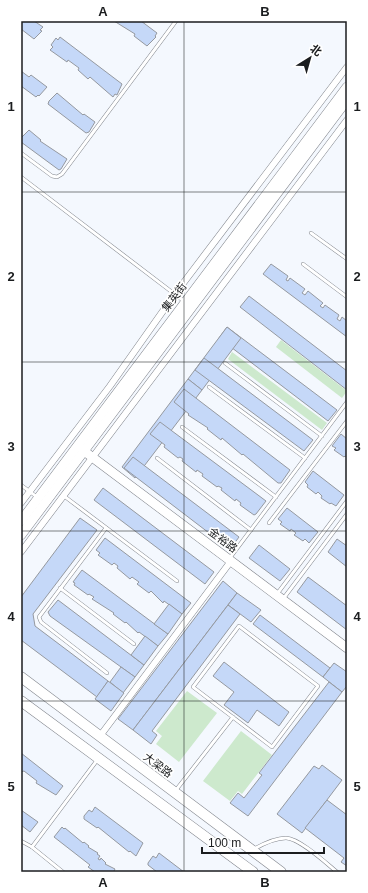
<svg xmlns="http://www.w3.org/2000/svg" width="368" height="893" viewBox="0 0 368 893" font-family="Arial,'Noto Sans SC',sans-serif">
  <rect width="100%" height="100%" fill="#f4f8fe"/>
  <g fill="#cde9cd">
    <polygon points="281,340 347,391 342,398 276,347"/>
    <polygon points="232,352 327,423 322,430 228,359"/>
    <polygon points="187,691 217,713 179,762 156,744 162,736 156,731"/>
    <polygon points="241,731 272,755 242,794 238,791 230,801 203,781"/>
  </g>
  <g fill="#c5d8f8" stroke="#9599a0">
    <polygon points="21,21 34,21 43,27 40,30 42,31 34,39 21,29"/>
    <polygon points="114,21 141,21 157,33 155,36 156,37 147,46 134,36 135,34"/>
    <polygon points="60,37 122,84 117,95 115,94 113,97 90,77 88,79 78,70 79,68 68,60 67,62 50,50 53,47 51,45 56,38 58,40"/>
    <polygon points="21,71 29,77 31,75 47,87 39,96 38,95 36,97 21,86"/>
    <polygon points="57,93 83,115 84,114 95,122 89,132 86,133 48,104 49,101"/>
    <polygon points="29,130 41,140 40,141 67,159 61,169 59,170 21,142 21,138"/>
    <polygon points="271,264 288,276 286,280 288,281 290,278 305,289 302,293 305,295 308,291 323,303 320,306 323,308 325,305 339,315 337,319 340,321 342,317 347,321 347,337 263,274"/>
    <polygon points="249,296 347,371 347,390 240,307"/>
    <polygon points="227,327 337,410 328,421 219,338"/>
    <polygon points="227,327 241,338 202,390 188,379"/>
    <polygon points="204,358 313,440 304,451 195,370"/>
    <polygon points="188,379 202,390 135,478 122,467"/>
    <polygon points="184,389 290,470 281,483 278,483 243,454 242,455 222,438 221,440 207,429 208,428 188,415 189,414 174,402"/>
    <polygon points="160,422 266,501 256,514 254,515 240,505 241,503 236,499 235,501 221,490 222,488 218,486 217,487 202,476 203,474 197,470 196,472 182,461 183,459 180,457 178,458 164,447 165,445 150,434"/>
    <polygon points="341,434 347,439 347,457 345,456 344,457 334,450 336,448 332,446"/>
    <polygon points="133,457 239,537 231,548 230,549 124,468"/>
    <polygon points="313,471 344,495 336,506 331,503 330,504 321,498 322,496 318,492 316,494 307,487 308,485 305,482"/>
    <polygon points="103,488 214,572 205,584 94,500"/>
    <polygon points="287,508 318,532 309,543 305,539 303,541 294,535 296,533 291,529 290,531 280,524 282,522 278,519"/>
    <polygon points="80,518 97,530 33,614 35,626 108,681 97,697 21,640 21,597"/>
    <polygon points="105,538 191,603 182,614 164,601 163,603 151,591 149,593 137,584 139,582 132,577 130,579 117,568 118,566 114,563 112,565 98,555 100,553 96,550"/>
    <polygon points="337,539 347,546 347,567 328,552"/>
    <polygon points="259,545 290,569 280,581 249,558"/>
    <polygon points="82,570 168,634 158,646 139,632 138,633 126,622 125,623 113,614 114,613 92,599 94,597 89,594 88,595 74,585 75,583 73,582"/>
    <polygon points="308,577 347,606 347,630 297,592"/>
    <polygon points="223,581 237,593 133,730 118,719"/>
    <polygon points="237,593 261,610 251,622 228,605"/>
    <polygon points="58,600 144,665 135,677 50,616 48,612"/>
    <polygon points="169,604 182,614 168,634 154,624"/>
    <polygon points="228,605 240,614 152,731 157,735 151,744 133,730"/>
    <polygon points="260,615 330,668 323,677 253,624"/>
    <polygon points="145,636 158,646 144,665 131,655"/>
    <polygon points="224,662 289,712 279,726 257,710 248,723 224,705 234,692 213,676"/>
    <polygon points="334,663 347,672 347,686 342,692 323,677"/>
    <polygon points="121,667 135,677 123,693 110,682"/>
    <polygon points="108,681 124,693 111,711 95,699"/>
    <polygon points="329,682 342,692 248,816 230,803 238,793 244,798 262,775 259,773"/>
    <polygon points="21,753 63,786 56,795 36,783 37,781 24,771 21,772"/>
    <polygon points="322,765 342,780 302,833 277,814 314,766 319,769"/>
    <polygon points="327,800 347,815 347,866 341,862 344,858 305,828"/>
    <polygon points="95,807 143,843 136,856 130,851 129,852 98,827 97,828 84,819 84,816 89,810 92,812"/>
    <polygon points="21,810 38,822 30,832 21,825"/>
    <polygon points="62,827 64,829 65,828 83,843 84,842 89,846 88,847 98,853 97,854 100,856 98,859 100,860 101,858 106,863 105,864 115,869 114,871 115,872 95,872 88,867 90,865 54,837"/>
    <polygon points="159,853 184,872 157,872 148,865 148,863 153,856 156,858"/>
  </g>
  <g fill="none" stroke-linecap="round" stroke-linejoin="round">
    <defs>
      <g id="lane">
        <polyline points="21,153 52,176 57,177 62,174 176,21"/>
        <polyline points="21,177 185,302"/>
        <polyline points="311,233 347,259"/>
        <polyline points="303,264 347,297"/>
        <polyline points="225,363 322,436"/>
        <polyline points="209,387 305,458"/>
        <polyline points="182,427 276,497"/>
        <polyline points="157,458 251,530"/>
        <polyline points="21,485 37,497"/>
        <polyline points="64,496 177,581"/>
        <polyline points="269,523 347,421"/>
        <polyline points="106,528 39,617 41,622 107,673"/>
        <polyline points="229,559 347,402"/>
        <polyline points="60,588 134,644"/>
        <polyline points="277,594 347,501"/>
        <polyline points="283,599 347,514"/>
        <polygon points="239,626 318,686 272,747 193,687"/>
        <polyline points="176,790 233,717"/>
        <polyline points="21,841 32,847 63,872"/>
        <polyline points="32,847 98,759"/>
        <path d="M254,849C263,844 275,838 286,838C299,838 326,863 337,872"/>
      </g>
      <g id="street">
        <polyline points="21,503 110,386 175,294 347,67"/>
        <polyline points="21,552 347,120"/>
        <polyline points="100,736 231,561"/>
      </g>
      <g id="secondary">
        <polyline points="84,451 347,648"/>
        <polyline points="21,521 347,87"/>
        <polyline points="21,535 347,100"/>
      </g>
      <g id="primary">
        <polyline points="21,677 281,872"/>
        <polyline points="21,701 253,872"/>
      </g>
    </defs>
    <use href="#lane" stroke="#80848b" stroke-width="4"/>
    <use href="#street" stroke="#80848b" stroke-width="7"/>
    <use href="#secondary" stroke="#80848b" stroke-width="10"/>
    <use href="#primary" stroke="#80848b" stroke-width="11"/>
    <use href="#lane" stroke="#fff" stroke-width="3"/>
    <use href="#street" stroke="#fff" stroke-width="6"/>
    <use href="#secondary" stroke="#fff" stroke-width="9"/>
    <use href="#primary" stroke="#fff" stroke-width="10"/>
  </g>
  <path fill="none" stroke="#1b1d1f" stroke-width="1" stroke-opacity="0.55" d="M184,21V872M21,192H347M21,362H347M21,531H347M21,701H347"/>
  <g text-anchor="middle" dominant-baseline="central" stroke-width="3.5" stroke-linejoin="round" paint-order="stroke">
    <g font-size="11" fill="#1b1d1f" stroke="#fff">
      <text transform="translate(174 297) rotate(-53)">集英街</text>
      <text transform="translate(223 540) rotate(37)">金裕路</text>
      <text transform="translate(158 765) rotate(37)">大梁路</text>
    </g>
  </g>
  <rect width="368" height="893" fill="none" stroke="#ffffff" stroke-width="44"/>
  <g transform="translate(310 58) rotate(37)" stroke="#ffffff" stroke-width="3" paint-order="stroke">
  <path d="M0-3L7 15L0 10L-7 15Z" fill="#1b1d1f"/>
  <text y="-6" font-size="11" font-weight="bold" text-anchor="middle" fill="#1b1d1f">北</text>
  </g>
  <path d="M202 847v6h122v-6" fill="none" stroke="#1b1d1f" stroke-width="2"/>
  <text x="208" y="847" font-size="12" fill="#1b1d1f" stroke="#ffffff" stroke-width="3" paint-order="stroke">100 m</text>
  <rect x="22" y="22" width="324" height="849" fill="none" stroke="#1b1d1f" stroke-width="1.5"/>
  <g font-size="13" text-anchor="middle" font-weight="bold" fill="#1b1d1f">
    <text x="103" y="16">A</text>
    <text x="265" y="16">B</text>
    <text x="11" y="111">1</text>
    <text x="357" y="111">1</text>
    <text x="11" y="281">2</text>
    <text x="357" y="281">2</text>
    <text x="11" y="451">3</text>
    <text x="357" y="451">3</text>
    <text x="11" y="621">4</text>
    <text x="357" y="621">4</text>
    <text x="11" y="791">5</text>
    <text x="357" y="791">5</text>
    <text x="103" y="887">A</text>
    <text x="265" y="887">B</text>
  </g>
</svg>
